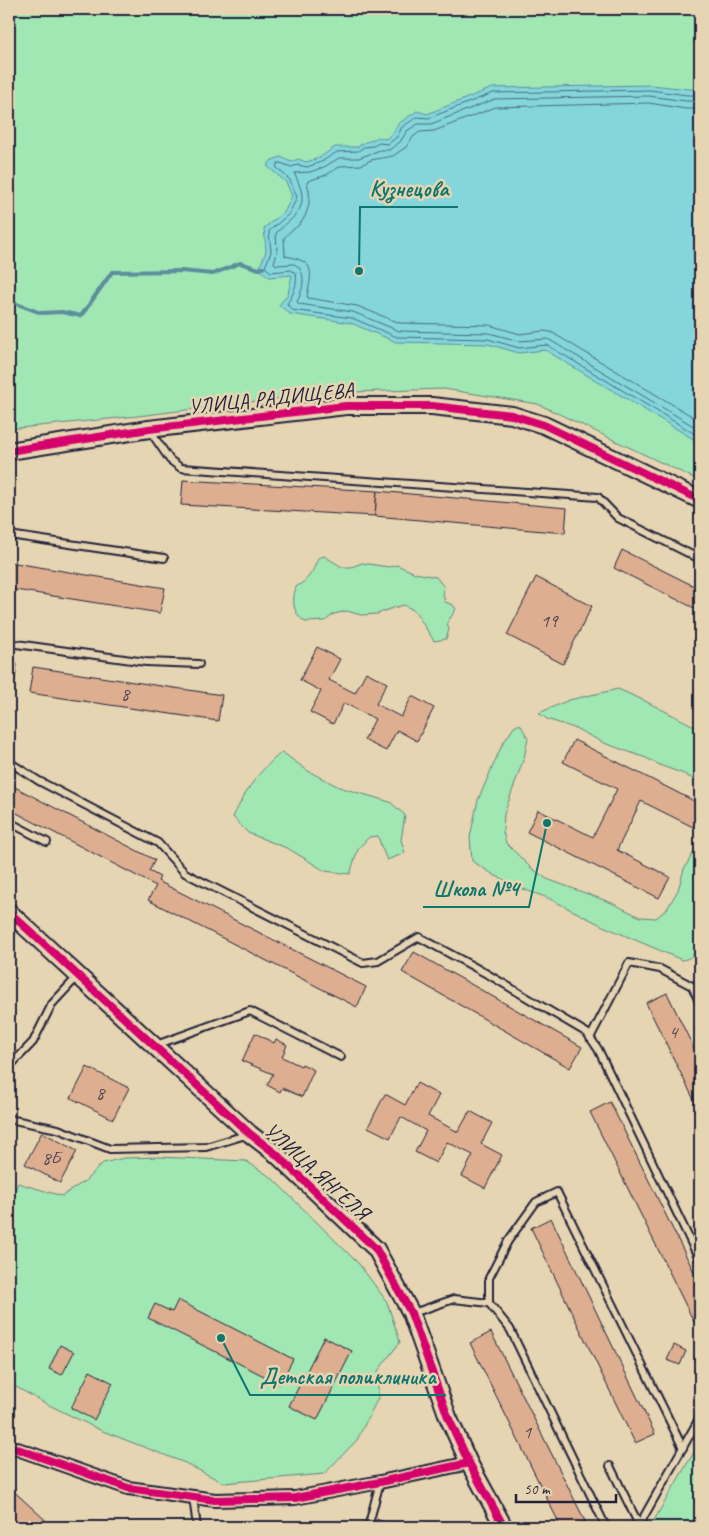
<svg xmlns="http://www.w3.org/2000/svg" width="709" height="1536" viewBox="0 0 709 1536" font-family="Caveat,sans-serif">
  <rect width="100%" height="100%" fill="#e6d5b2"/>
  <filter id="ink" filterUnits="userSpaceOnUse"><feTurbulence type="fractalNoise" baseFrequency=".02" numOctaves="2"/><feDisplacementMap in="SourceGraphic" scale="10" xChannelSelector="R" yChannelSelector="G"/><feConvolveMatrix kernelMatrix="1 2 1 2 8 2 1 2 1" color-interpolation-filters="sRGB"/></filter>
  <g filter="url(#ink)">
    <g fill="#a0e7b4" stroke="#618478">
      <polygon points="9,9 700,9 700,481 538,404 444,389 322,393 138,416 9,429"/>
      <path d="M324,556L342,567H351L362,563L389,567L397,565L415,573L436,577L444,587L443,594L445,602L453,605L456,609L447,623L449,629L446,639L434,641L415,611L404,605L393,608L377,614L361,615L347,611L334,614L325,621L305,622C292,612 292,601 296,587C309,579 313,572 318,558Z"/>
      <polygon points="618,689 643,700 700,729 700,783 684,774 662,766 646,758 604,743 577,729 547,719 539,713 569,700"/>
      <path d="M520,724L528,738L524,758L504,814L503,832L506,843L530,867L547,879L612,903L640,917L656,918L667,909L678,890L684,869L700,841V944C696,952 692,959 682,960L603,926L548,898L523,889L494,875L472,861L470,837L478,800L502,745L514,727Z"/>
      <path d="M282,752L308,771L339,787L390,802L405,815L401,840L405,853L387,860L381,846L378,836L369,837L358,849L350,874L325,871L289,849L248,833L233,817C248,787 256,774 282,752Z"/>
      <polygon points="159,1157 246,1161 272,1178 359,1264 387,1302 400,1342 378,1371 378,1398 357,1440 324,1474 224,1483 185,1463 100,1430 43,1402 9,1383 9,1205 18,1183 62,1196 85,1181 103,1163 124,1158"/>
      <polygon points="700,1442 700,1527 650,1527"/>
    </g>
    <path fill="#84d6dc" stroke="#5d8e9c" d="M650,85L700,90V443L545,350L519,353L488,344L396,342L351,323L290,314L279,305L288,294L292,275L269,277L259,269L266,251L264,228L285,211L292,196L286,182L267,166L272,160L281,157L291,162L298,159L306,162L319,158L335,147H358C363,141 371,142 378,137L386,139L393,133L398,124L417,111L427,114L492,88Z"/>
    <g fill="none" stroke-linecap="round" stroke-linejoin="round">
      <g stroke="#496a7b" stroke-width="1">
        <path d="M700,95H687L650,90L493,93L429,118L417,117L402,127L397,137L388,144L379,143L373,146L364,147L358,151L337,152L321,162L307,167L298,165L291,167L281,163H278L276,167L290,180L297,197L289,214L269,231L271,252L265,267L271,272L291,270L296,273C298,284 293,295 287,304L292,310L352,318L397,337L488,339L519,348L547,345L700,437"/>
        <path d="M700,101H686L649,96L495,99L431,124H418L407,131L400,142L389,150H380L359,158H339L324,167L310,172L295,173V175C311,207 298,213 276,233L277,252L274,263L276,265L294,264C308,271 303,290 297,302L299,304L353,312L399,331L489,333L519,341L548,339L700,430"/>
        <path d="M700,109H686L649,103L496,107L434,131L420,132L413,137L406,147L393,156L371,160L361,165L341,166L326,175L308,181L307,183C312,197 309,214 299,225C294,229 288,232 284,238L285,256C314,261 313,269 307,296L308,298L357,306L400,323L489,325L520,334L543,331L551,332L700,421"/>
      </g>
      <polyline stroke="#5d8e9c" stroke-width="4" points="9,301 41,313 62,312 81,316 112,272 181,271 213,274 240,263 259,269 263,268"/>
    </g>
    <g fill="#ddae8f" stroke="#22223b">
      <polygon points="183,480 377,491 375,516 181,505"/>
      <polygon points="377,491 567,508 565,533 375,516"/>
      <polygon points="622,550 700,589 700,611 614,568"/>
      <polygon points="9,562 165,588 160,613 9,589"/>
      <polygon points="536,577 592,606 563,664 507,635"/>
      <polygon points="317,647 340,659 329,680 355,693 366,672 387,683 376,704 401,717 412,696 434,708 417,741 397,730 386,751 364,740 375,719 344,703 333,724 310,712 321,691 300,680"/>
      <polygon points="9,662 17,664 14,687 9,686"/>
      <polygon points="33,667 222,695 218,721 29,693"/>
      <polygon points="574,740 700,804 700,817 695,828 641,801 617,850 670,877 659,898 527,832 538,810 593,837 617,789 563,762"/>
      <polygon points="9,784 155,860 149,871 160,877 158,881 366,987 357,1007 148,900 156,886 9,809"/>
      <polygon points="414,952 582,1047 570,1068 402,972"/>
      <polygon points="667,993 700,1061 700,1112 646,1003"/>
      <polygon points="255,1033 274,1043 276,1039 287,1045 282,1057 301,1066 302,1064 314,1070 302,1097 282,1088 280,1092 267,1085 273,1074 242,1061"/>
      <polygon points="87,1067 129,1088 113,1119 71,1098"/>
      <polygon points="417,1083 439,1095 428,1116 458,1132 470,1111 492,1123 481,1144 502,1155 485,1188 462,1176 473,1155 447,1142 436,1163 415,1152 426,1131 401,1117 390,1138 368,1127 385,1094 405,1105"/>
      <polygon points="610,1102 700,1284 700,1324 696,1326 590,1112"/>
      <polygon points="42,1132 77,1151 60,1183 25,1164"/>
      <polygon points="551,1218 655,1434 635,1443 531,1228"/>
      <polygon points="178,1300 293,1359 280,1384 148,1318 155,1304 172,1312"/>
      <polygon points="491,1332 585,1521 573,1527 561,1527 470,1343"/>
      <polygon points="324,1337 352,1351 317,1420 289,1406"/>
      <polygon points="60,1345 74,1352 62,1375 49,1369"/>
      <polygon points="674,1345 686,1351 680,1365 667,1360"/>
      <polygon points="90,1371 113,1383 94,1420 71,1408"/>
      <polygon points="9,1487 53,1527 13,1527 9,1523"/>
      <polygon points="377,1519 393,1527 373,1527"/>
      <polygon points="585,1521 588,1527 573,1527"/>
    </g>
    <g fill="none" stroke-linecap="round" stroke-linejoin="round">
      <defs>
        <g id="service">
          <polyline points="150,431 170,460 181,468 598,497 618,518 700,559"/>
          <polyline points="9,535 164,558"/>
          <polyline points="9,643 146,662 199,664"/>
          <polyline points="9,762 39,781 158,843 185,873 363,963 378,961 419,937 489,975 587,1033 598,1049 700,1261"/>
          <polyline points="9,822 47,842"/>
          <polyline points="590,1038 629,963 660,969 692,986 700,1004"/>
          <polyline points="156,1045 250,1011 341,1057"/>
          <polyline points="9,1067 33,1042 52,1004 78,976"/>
          <polyline points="9,1119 58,1129 110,1149 206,1147 249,1134"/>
          <polyline points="413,1313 454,1299 489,1303"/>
          <polyline points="610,1466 639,1525"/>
          <polyline points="193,1497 197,1527"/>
          <polyline points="370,1527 369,1524 380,1482"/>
          <polyline points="606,1527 510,1329 489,1303 489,1278 508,1241 536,1202 557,1192 683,1448"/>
          <polyline points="638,1527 700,1417"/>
        </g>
        <polyline id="minor" points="9,1446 128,1488 215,1500 295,1498 380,1482 469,1463"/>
        <g id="tertiary">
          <polyline points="9,451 149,429 346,406 432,406 512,415 544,425 700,500"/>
          <polyline points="9,912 250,1134 276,1154 376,1249 411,1313 448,1417 469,1463 504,1527"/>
        </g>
      </defs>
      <use href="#service" stroke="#22223b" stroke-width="10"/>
      <use href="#minor" stroke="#22223b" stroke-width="16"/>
      <use href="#tertiary" stroke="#22223b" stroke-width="20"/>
      <use href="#service" stroke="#e6d5b2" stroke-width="6"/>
      <use href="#minor" stroke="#e6d5b2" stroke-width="12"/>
      <use href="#tertiary" stroke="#e6d5b2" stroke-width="16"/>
      <defs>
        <g id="cycleway">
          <polyline points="9,451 149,429 346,406 432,406 512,415 544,425 700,500"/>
          <polyline points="9,912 250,1134 276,1154 376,1249 411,1313 448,1417 469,1463 504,1527"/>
          <polyline points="9,1446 128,1488 215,1500 295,1498 380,1482 469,1463"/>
        </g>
      </defs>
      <use href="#cycleway" stroke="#e6d5b2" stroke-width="11"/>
      <use href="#cycleway" stroke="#d6006c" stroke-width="8"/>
    </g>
  </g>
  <g text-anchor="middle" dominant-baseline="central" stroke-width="5" stroke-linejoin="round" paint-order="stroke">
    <g font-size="19" fill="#514550">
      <text x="549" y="621">19</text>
      <text x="125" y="694">8</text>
      <text x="673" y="1032">4</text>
      <text x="100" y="1093">8</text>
      <text x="51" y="1158">8Б</text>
      <text x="527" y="1432">1</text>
    </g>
    <g font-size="21" fill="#22223b" stroke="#e6d5b2">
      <text transform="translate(271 398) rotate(-6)">УЛИЦА РАДИЩЕВА</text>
      <text transform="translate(317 1171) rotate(42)">УЛИЦА ЯНГЕЛЯ</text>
    </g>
  </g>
  <path fill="none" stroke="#0f766e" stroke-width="2" d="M359 271L360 207H458M547 823L529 907H423M221 1338L250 1395H446"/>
  <g fill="#0f766e" stroke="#e6d5b2" stroke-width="2">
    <circle cx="359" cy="271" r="5"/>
    <circle cx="547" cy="823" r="5"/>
    <circle cx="221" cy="1338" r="5"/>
  </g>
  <g font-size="22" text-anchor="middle" font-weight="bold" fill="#0f766e" stroke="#e6d5b2" stroke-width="5" stroke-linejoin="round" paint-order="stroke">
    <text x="409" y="196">Кузнецова</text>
    <text x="476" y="896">Школа №4</text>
    <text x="348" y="1384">Детская поликлиника</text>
  </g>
  <rect width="709" height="1536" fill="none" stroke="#e6d5b2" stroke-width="30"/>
  <rect x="15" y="15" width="679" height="1506" fill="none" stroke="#22223b" stroke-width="2" filter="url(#ink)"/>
  <path d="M516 1494v8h100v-8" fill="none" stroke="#22223b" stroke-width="2.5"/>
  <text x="524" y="1494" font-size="15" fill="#22223b" stroke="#e6d5b2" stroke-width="4" paint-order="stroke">50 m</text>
</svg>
